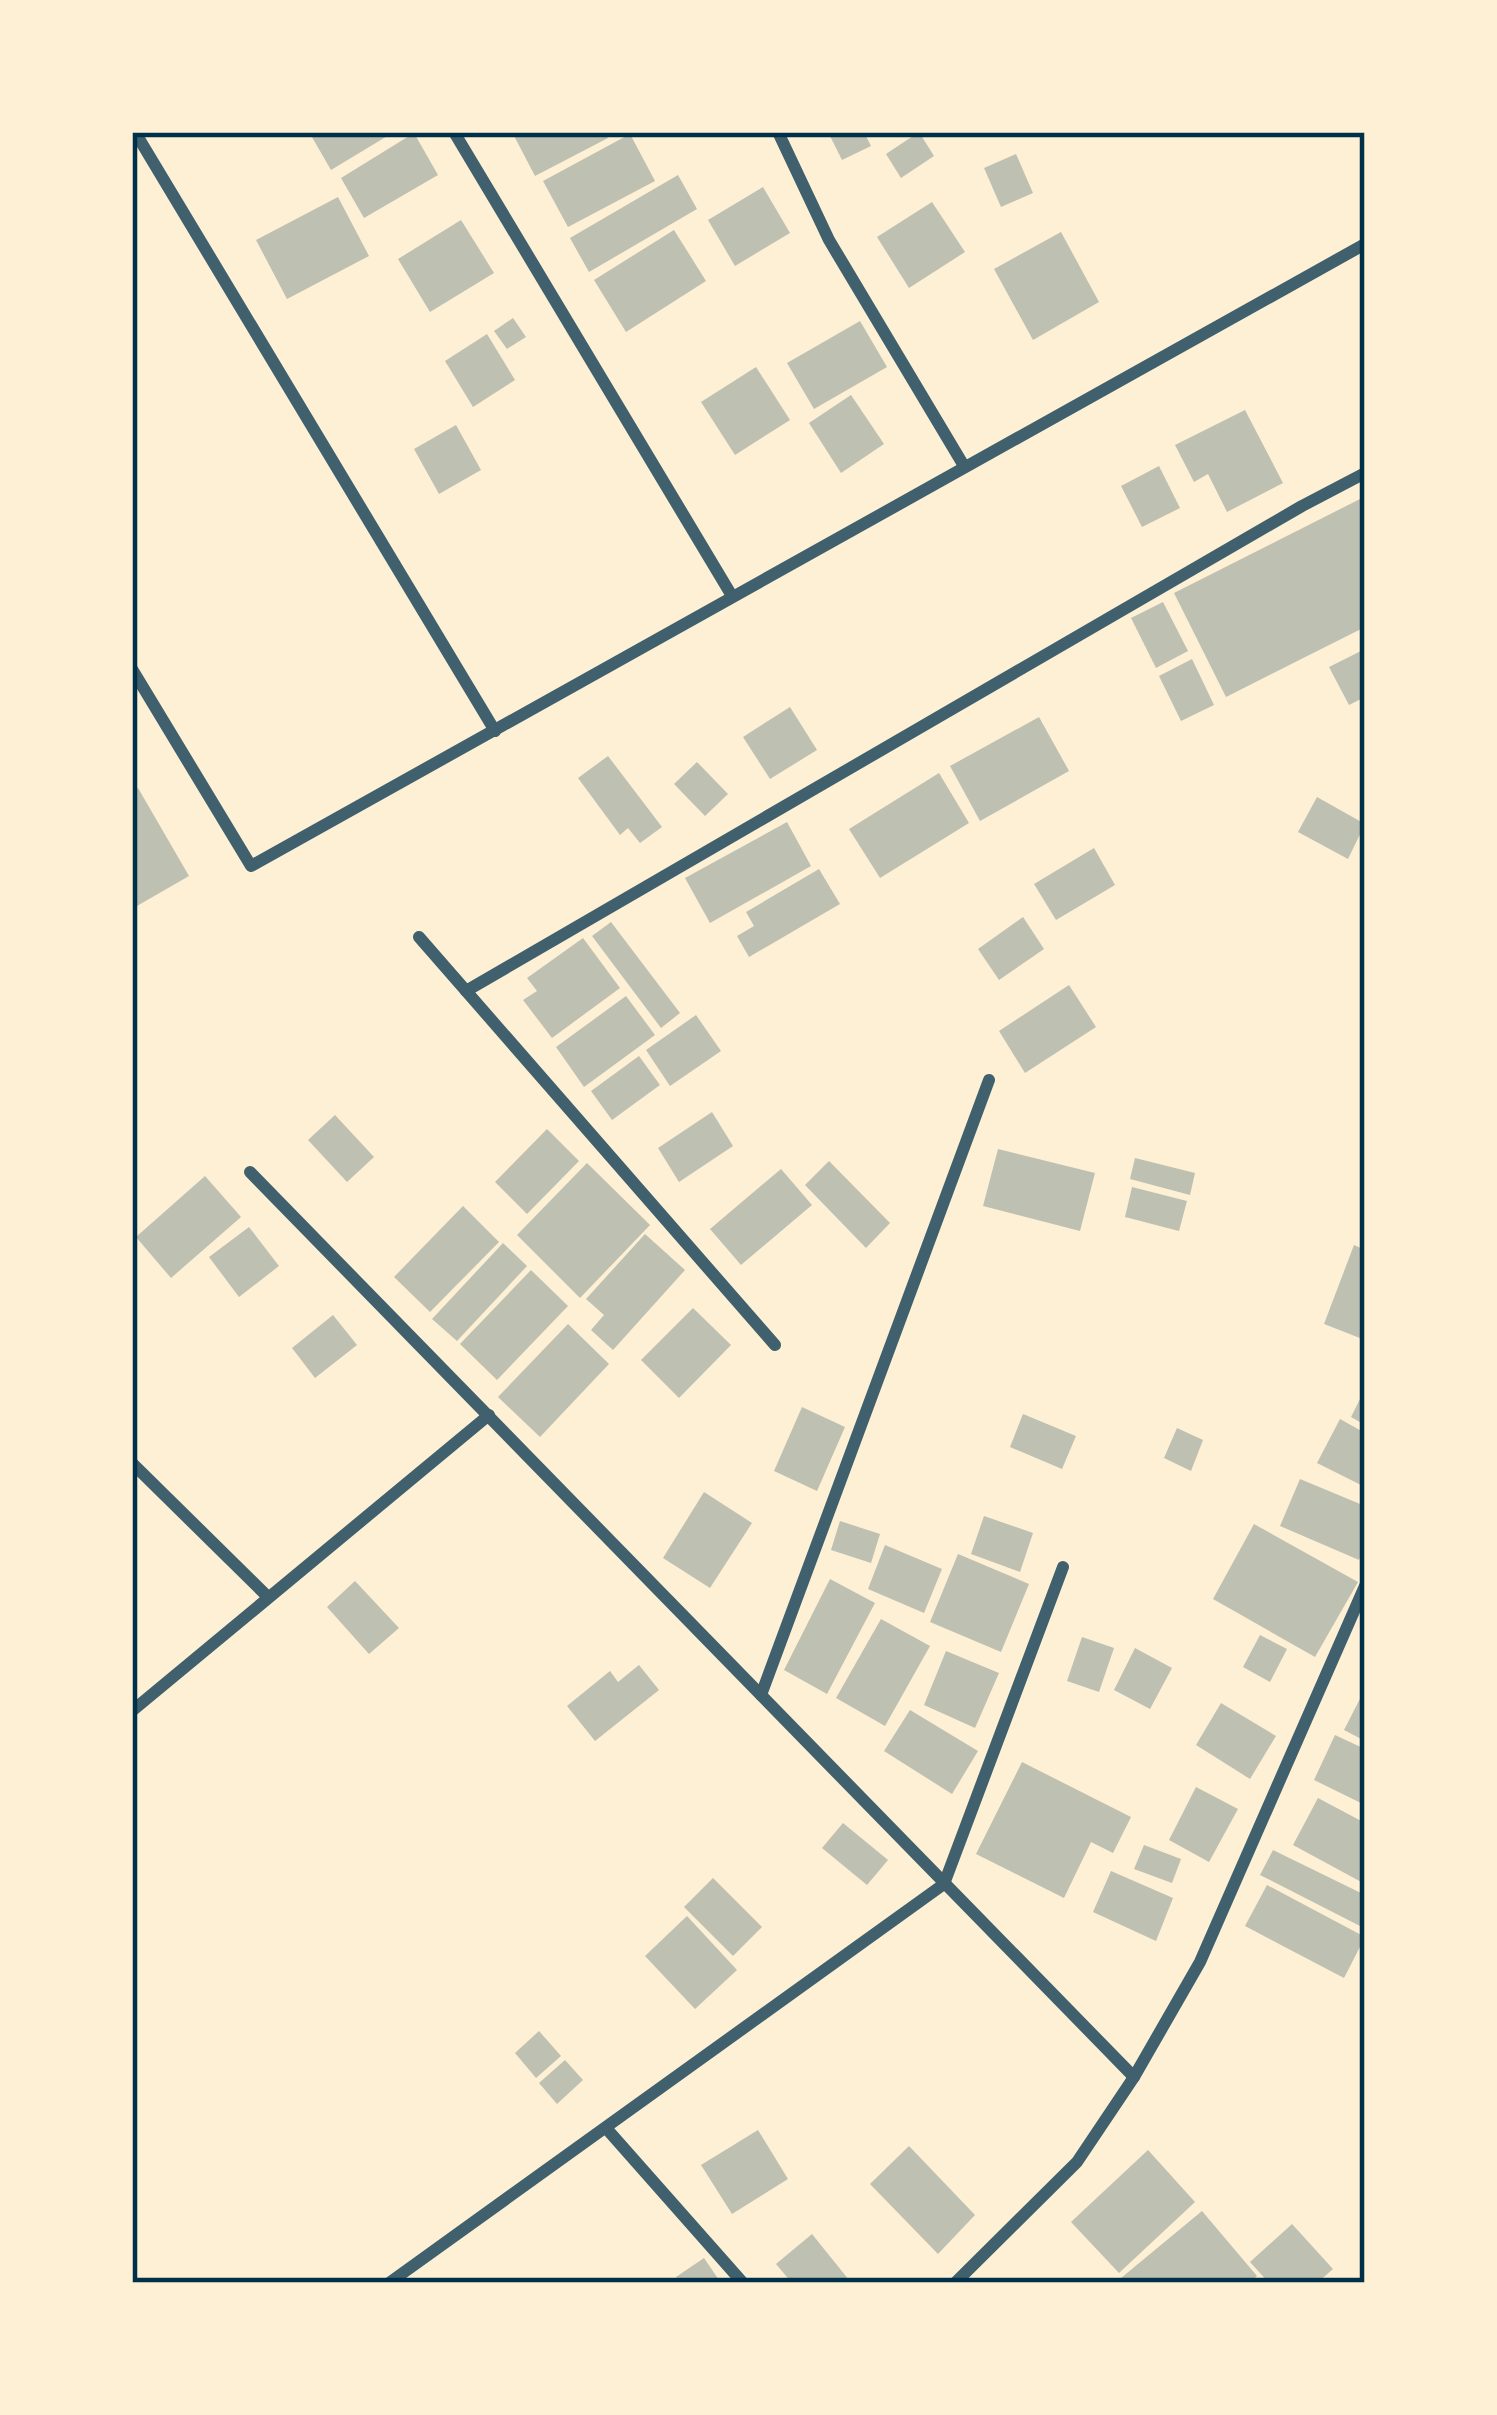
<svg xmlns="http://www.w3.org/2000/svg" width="1497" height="2415" viewBox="0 0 1497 2415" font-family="'IBM Plex Sans',sans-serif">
  <rect width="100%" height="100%" fill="#fdf0d5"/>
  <g fill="#bec0b2">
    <polygon points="309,132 394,132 331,170"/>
    <polygon points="512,132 605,132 608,138 535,176"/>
    <polygon points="828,132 864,132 871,146 842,160"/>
    <polygon points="919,132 934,156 901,178 886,154"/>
    <polygon points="414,133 438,175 364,218 341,178"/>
    <polygon points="630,134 655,181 568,227 543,181"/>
    <polygon points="1016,154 1033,193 1001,207 984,168"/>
    <polygon points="678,175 697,209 589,272 570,238"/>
    <polygon points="763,187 790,233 735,266 708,220"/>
    <polygon points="338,197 369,256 287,299 256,240"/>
    <polygon points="932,202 965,252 909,288 877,237"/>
    <polygon points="461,220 494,273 430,312 398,259"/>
    <polygon points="674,230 706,281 626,332 594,280"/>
    <polygon points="1061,232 1099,302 1033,340 994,269"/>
    <polygon points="513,318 526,337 507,349 494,331"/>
    <polygon points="860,321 887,367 814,409 787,363"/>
    <polygon points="487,334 515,380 473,407 445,361"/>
    <polygon points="756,367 790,420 735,455 701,402"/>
    <polygon points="851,395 884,444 841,473 809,423"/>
    <polygon points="1245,410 1283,483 1227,512 1208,474 1194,482 1175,445"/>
    <polygon points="456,425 481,470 439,494 414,449"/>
    <polygon points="1159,466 1180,508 1142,527 1121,486"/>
    <polygon points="1362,498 1365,627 1226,697 1174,593"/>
    <polygon points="1163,602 1188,651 1156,668 1131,618"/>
    <polygon points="1361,651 1365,697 1349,705 1329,667"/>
    <polygon points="1192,659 1214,705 1181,721 1159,676"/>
    <polygon points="790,707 817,750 770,779 743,737"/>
    <polygon points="1039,717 1069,771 980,821 950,766"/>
    <polygon points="608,756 662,827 640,843 628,828 620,835 578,778"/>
    <polygon points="697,762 728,794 705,816 674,784"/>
    <polygon points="939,773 969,823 880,878 849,829"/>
    <polygon points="138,788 189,876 137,906 132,898 132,791"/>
    <polygon points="1317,797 1365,824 1348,859 1298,832"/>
    <polygon points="787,822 811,866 710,923 685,878"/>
    <polygon points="1094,848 1115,885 1056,920 1034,884"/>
    <polygon points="819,869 840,904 749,957 737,936 754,926 746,912"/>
    <polygon points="1023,917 1044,949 999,980 978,949"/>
    <polygon points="611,922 680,1013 661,1028 592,936"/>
    <polygon points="583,938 620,988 552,1038 523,1000 537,991 527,978"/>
    <polygon points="1069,985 1096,1027 1025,1073 999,1031"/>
    <polygon points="626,996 655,1035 584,1087 556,1047"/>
    <polygon points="696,1015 721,1051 670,1086 646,1050"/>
    <polygon points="639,1056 660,1085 612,1120 591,1091"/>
    <polygon points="712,1112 733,1146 679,1182 658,1148"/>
    <polygon points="335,1115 374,1157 347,1182 308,1140"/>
    <polygon points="547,1129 579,1161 527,1214 495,1182"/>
    <polygon points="998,1149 1095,1173 1080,1231 983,1206"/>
    <polygon points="1135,1158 1195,1173 1190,1195 1130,1179"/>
    <polygon points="829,1161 890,1223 866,1248 805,1185"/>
    <polygon points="587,1163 650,1225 580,1298 517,1235"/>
    <polygon points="781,1169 812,1205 741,1265 710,1229"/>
    <polygon points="205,1176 241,1217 171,1278 136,1237"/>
    <polygon points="1132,1187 1187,1201 1179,1231 1125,1217"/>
    <polygon points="463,1206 499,1242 430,1312 394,1277"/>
    <polygon points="249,1227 279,1266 239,1297 209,1257"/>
    <polygon points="645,1234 685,1270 613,1350 591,1330 604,1315 586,1299"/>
    <polygon points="503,1243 527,1266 457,1341 432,1319"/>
    <polygon points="1354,1245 1365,1250 1365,1340 1324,1324"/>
    <polygon points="531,1270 568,1306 497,1380 460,1344"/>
    <polygon points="693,1308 731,1345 679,1398 641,1360"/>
    <polygon points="333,1315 357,1345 315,1378 292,1348"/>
    <polygon points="568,1324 609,1364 540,1437 498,1397"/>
    <polygon points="1360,1399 1365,1402 1365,1425 1351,1417"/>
    <polygon points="802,1407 845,1427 817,1491 774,1471"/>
    <polygon points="1023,1414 1076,1436 1062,1469 1010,1447"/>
    <polygon points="1340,1419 1365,1433 1365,1487 1317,1463"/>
    <polygon points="1177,1428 1203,1440 1191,1471 1164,1458"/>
    <polygon points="1300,1479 1365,1506 1365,1545 1359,1560 1280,1526"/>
    <polygon points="704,1492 752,1523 710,1588 663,1558"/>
    <polygon points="984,1516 1033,1533 1020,1572 971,1554"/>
    <polygon points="840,1521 880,1534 871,1563 831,1550"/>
    <polygon points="1254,1524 1358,1582 1315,1657 1213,1599"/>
    <polygon points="885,1545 942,1569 924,1613 868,1589"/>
    <polygon points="958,1554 1029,1584 1001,1652 930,1622"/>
    <polygon points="830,1579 875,1603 827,1694 784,1670"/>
    <polygon points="355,1581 399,1628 369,1654 327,1607"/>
    <polygon points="881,1619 930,1646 885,1726 836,1698"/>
    <polygon points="1260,1635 1287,1649 1270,1682 1243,1667"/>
    <polygon points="1082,1637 1114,1648 1099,1692 1067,1681"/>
    <polygon points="1135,1648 1172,1668 1150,1709 1114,1690"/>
    <polygon points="946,1651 999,1673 975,1728 924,1705"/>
    <polygon points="639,1665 659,1690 595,1741 567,1706 610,1671 618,1682"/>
    <polygon points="1365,1689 1365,1741 1344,1730"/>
    <polygon points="1221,1703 1276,1736 1250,1779 1196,1745"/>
    <polygon points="910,1710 978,1751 952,1794 884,1751"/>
    <polygon points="1335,1735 1365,1749 1365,1805 1314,1780"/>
    <polygon points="1022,1762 1131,1817 1113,1853 1091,1842 1064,1898 976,1854"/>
    <polygon points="1196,1787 1238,1809 1209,1862 1169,1840"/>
    <polygon points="1318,1798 1365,1823 1365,1884 1293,1845"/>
    <polygon points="843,1823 888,1860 867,1885 822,1848"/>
    <polygon points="1144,1845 1181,1859 1172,1883 1134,1869"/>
    <polygon points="1273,1850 1365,1895 1365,1915 1360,1926 1260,1875"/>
    <polygon points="1111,1871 1173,1898 1156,1941 1093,1912"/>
    <polygon points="713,1878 762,1927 733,1956 684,1907"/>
    <polygon points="1267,1885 1365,1937 1344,1978 1245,1926"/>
    <polygon points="687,1916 737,1970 695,2009 645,1956"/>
    <polygon points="539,2031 561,2056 536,2078 515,2053"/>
    <polygon points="565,2060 583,2080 557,2104 539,2083"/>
    <polygon points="758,2130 788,2179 732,2214 701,2165"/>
    <polygon points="909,2146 975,2215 938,2254 870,2184"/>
    <polygon points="1148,2150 1195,2202 1119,2273 1071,2222"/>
    <polygon points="1202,2211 1257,2276 1249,2283 1115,2283"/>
    <polygon points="1292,2224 1333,2269 1317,2283 1269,2283 1250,2262"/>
    <polygon points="812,2234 849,2280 846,2283 792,2283 776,2264"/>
    <polygon points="704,2258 721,2283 681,2283 676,2277"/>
  </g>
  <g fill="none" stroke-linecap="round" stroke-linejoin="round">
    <g stroke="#3f606c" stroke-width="12">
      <polyline points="135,132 495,731"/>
      <polyline points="454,132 732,596"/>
      <polyline points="778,132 829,240 964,466"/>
      <polyline points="132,669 251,866 1365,244"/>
      <polyline points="419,937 775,1345"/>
      <polyline points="466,991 1302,506 1365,473"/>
      <polyline points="250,1172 1134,2077"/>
      <polyline points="132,1463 268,1597"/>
      <polyline points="761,1695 989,1080"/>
      <polyline points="132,1711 489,1415"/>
      <polyline points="606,2128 743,2283"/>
      <polyline points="389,2283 944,1884 1063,1567"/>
      <polyline points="955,2283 1077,2162 1134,2077 1200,1962 1365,1586"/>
    </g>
  </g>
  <rect width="1497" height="2415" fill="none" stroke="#fdf0d5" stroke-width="270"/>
  <rect x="135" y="135" width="1227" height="2145" fill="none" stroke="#003049" stroke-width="4.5"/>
</svg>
